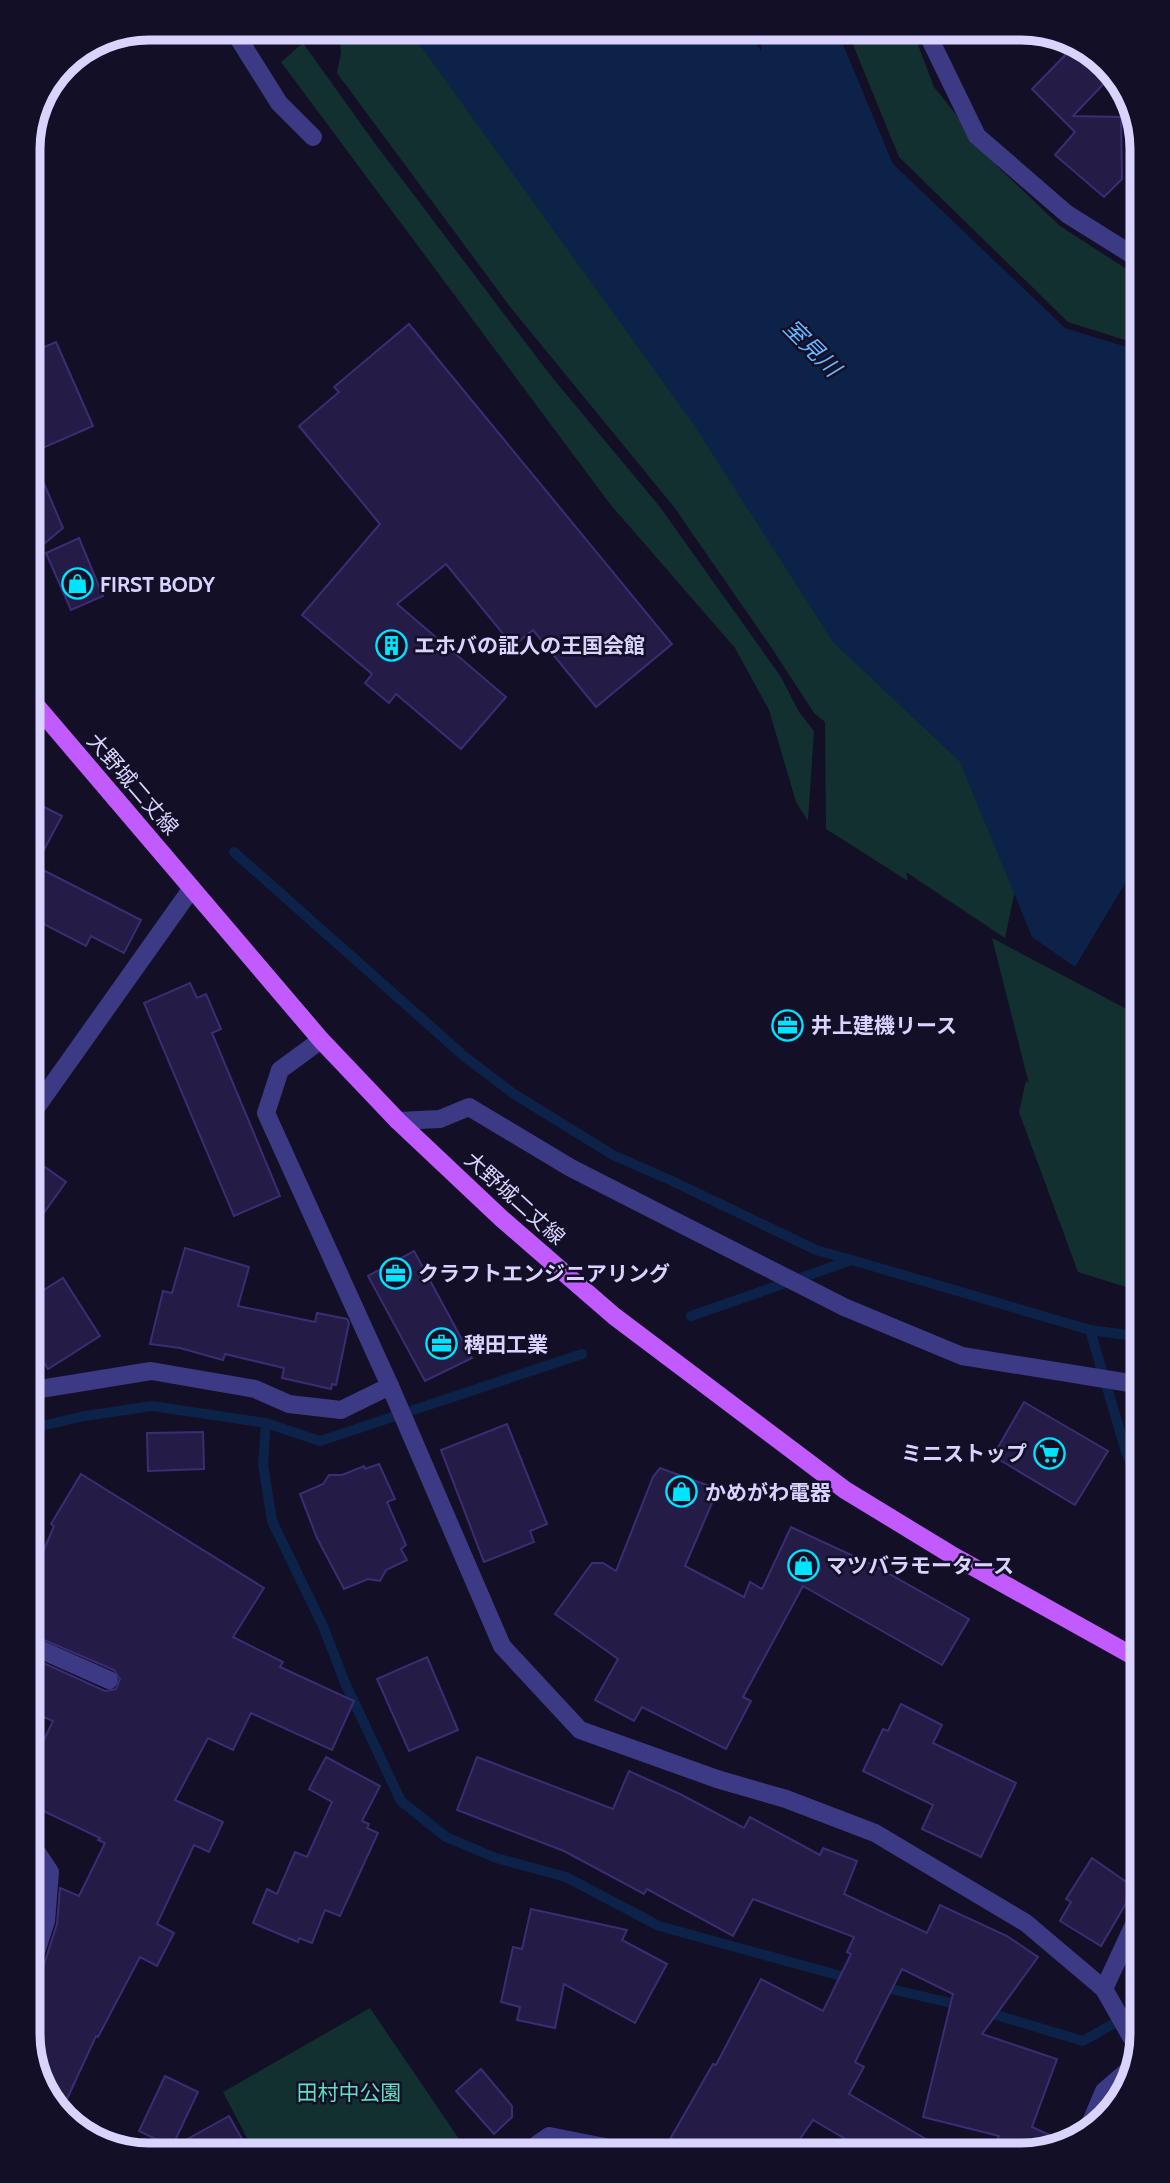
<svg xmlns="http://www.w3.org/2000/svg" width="1170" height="2183" viewBox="0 0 1170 2183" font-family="Cabin,'Noto Sans JP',sans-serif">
  <rect width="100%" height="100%" fill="#130f26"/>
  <g fill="#12302f">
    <polygon points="912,29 934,87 997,166 1060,226 1142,279 1142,341 1128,341 1068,322 899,157 847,30"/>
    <polygon points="437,34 977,758 1018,876 1005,938 906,872 908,881 826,829 825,722 814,713 773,650 674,507 511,308 337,73 341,53 339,35"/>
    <polygon points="303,43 376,145 551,376 660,507 781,677 799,712 814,731 808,821 796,802 769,710 735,648 610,504 281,62"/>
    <polygon points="992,938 1142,1017 1142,1292 1078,1272 1019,1112 1026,1080 1029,1084"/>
    <polygon points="370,2008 470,2155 256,2155 223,2092"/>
  </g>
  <polygon fill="#0c2248" points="837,30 893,164 1065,328 1127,347 1142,340 1142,855 1075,967 1032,937 960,762 833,642 694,425 412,34 748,31 761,51 762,31"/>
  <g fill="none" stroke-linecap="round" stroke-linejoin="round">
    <g stroke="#0c2248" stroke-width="10">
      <polyline points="234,852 465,1057 514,1094 613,1155 670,1180 816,1250 852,1260"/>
      <polyline points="691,1316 852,1260 1090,1330 1142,1337"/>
      <polyline points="1090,1330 1126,1452 1142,1487"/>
      <polyline points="266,1423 263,1464 272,1521 323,1626 345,1683 401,1801 446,1837 496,1858 566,1877 659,1926 852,1979"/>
      <polyline points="28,1429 85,1416 152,1406 266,1423 320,1441 582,1354"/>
      <polyline points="878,1986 964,2006"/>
      <polyline points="983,2011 1083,2041 1134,2012 1142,2005"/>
    </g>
  </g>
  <g fill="#241b47" stroke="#3b2d73" stroke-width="2">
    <polygon points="1076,44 1088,49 1111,76 1073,116 1121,117 1122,179 1104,197 1055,155 1075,132 1032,89"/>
    <polygon points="409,324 672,644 596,707 533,630 513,646 446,564 397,604 506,697 461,749 396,694 389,703 365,683 372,674 302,615 380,524 299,426 339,392 334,387"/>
    <polygon points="56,342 93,426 31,453 63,528 28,557 28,354"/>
    <polygon points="79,538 103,596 71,610 46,553"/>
    <polygon points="28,799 62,816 28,880"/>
    <polygon points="43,870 141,920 124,953 91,936 86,946 28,916 28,900"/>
    <polygon points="190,983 197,998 206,994 221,1029 212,1033 280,1196 234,1216 144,1003"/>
    <polygon points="28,1155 66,1182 28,1235"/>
    <polygon points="185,1248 249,1267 238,1306 315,1322 317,1313 347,1319 349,1323 336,1385 332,1384 331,1389 282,1378 284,1368 225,1354 223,1360 180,1348 150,1344 163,1291 172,1293"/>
    <polygon points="414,1251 472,1358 425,1381 368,1276"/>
    <polygon points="63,1278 100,1336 48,1369 28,1337 28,1300"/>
    <polygon points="1024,1402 1108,1451 1075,1505 993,1456"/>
    <polygon points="507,1424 547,1524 530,1531 534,1542 484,1562 441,1450"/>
    <polygon points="203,1432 204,1469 148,1471 147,1433"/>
    <polygon points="379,1464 395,1499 387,1502 406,1545 401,1549 407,1560 386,1570 380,1581 368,1579 344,1589 317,1538 300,1494 323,1484 329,1475 342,1475 364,1466 365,1469"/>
    <polygon points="660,1468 718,1489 685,1566 744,1597 750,1582 762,1589 791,1527 877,1567 969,1619 942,1665 803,1586 743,1697 751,1701 726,1749 642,1707 634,1721 595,1700 618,1659 555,1614 592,1563 603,1563 616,1571 653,1477"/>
    <polygon points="81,1474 264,1588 233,1637 283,1662 280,1667 354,1701 332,1750 251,1713 233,1750 208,1738 175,1800 223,1822 209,1852 194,1845 157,1924 174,1933 157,1966 140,1957 98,2037 96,2036 62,2110 37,2081 28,2034 28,1988 35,1986 39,1980 57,1924 60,1888 79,1896 105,1843 98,1840 100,1838 31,1805 38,1792 32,1789 41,1771 36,1768 42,1755 38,1752 53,1721 28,1710 28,1656 105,1691 116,1689 120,1679 114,1670 28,1633 34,1615 28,1612 28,1587 54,1526 51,1524"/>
    <polygon points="427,1657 458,1730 409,1751 377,1679"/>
    <polygon points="901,1704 942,1725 933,1743 1016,1783 981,1857 922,1829 933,1805 863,1771 883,1729 888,1731"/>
    <polygon points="326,1757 380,1786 362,1821 369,1824 367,1828 378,1833 340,1916 325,1910 312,1943 299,1938 298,1942 253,1923 267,1889 277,1894 295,1852 307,1857 332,1802 309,1789"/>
    <polygon points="477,1757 613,1809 629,1771 680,1794 744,1828 750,1817 820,1855 823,1848 857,1861 844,1894 927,1933 940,1905 1007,1936 1038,1957 982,2034 1057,2059 1032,2127 1069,2144 1021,2155 990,2155 999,2136 923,2117 953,1994 902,1969 855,2062 864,2067 849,2094 953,2155 873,2155 813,2120 789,2155 661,2155 713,2064 716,2065 761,1979 823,2011 851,1954 847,1952 854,1937 753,1899 733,1936 647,1889 644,1894 564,1851 457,1810"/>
    <polygon points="1092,1858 1135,1888 1101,1946 1060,1921 1071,1902 1066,1899"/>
    <polygon points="28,1874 38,1878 35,1919 28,1940"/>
    <polygon points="531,1909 627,1930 622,1940 667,1964 635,2023 564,1984 555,2028 517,2020 520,2007 501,2002 513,1947 522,1949"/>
    <polygon points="481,2069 512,2106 512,2117 494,2134 456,2091"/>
    <polygon points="165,2076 198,2092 172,2147 139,2131"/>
    <polygon points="229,2116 251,2155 159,2155"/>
  </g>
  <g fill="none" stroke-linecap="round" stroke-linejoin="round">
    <g stroke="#3d3a85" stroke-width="18">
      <polyline points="925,29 977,136 1067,214 1142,261"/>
      <polyline points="237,36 279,103 313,137"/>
      <polyline points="321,1040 280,1070 266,1113 390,1386 502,1646 580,1730 717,1779 786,1799 875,1833 1026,1923 1104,1989 1142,1907"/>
      <polyline points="28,1119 192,888"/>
      <polyline points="398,1121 440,1119 469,1107 571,1168 844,1307 962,1356 1142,1385"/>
      <polyline points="28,1391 151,1371 255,1389 289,1404 341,1410 390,1386"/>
      <polyline points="28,1644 109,1680"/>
      <polyline points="28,1977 46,1921 50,1872 28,1839"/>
      <polyline points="1104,1989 1138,2049"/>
      <polyline points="1088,2129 1104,2091 1132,2067"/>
      <polyline points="522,2155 549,2136 610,2148 621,2155"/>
    </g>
    <polyline stroke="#c25bff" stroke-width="18" points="28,696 321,1040 398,1121 502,1219 614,1316 845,1490 950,1554 1142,1661"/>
  </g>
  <defs>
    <symbol id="shop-ring" viewBox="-11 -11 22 22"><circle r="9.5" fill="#130f26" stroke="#00e5ff" stroke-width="1.5"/><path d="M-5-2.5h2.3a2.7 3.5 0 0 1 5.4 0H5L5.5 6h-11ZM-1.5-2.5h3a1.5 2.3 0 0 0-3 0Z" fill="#00e5ff"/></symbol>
    <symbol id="building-ring" viewBox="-11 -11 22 22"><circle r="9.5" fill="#130f26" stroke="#00e5ff" stroke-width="1.5"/><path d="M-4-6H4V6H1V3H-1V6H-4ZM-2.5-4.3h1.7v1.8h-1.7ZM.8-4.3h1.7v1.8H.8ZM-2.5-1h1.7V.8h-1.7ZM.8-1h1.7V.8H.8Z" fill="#00e5ff"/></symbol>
    <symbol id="office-ring" viewBox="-11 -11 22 22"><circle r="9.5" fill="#130f26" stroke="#00e5ff" stroke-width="1.5"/><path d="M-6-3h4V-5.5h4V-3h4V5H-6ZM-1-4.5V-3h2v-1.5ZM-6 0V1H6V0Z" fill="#00e5ff"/></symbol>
    <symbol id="supermarket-ring" viewBox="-11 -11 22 22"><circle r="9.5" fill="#130f26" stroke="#00e5ff" stroke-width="1.5"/><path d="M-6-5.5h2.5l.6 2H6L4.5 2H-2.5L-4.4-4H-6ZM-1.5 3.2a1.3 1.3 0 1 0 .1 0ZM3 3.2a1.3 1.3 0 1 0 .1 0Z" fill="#00e5ff"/></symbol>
  </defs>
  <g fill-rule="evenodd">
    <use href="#shop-ring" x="60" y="566" width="35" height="35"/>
    <use href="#building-ring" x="374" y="628" width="35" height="35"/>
    <use href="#office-ring" x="770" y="1008" width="35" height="35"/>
    <use href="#office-ring" x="378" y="1256" width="35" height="35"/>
    <use href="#office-ring" x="424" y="1326" width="35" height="35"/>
    <use href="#supermarket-ring" x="1032" y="1436" width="35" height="35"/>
    <use href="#shop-ring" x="664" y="1474" width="35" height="35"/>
    <use href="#shop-ring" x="786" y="1548" width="35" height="35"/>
  </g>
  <g text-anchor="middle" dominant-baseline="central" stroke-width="5" stroke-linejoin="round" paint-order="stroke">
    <g font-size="21" font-weight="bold" fill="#d9d4ff" stroke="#130f26" text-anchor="start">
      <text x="100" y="584">FIRST BODY</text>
      <text x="414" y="645">エホバの証人の王国会館</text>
      <text x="811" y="1025">井上建機リース</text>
      <text x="418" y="1273">クラフトエンジニアリング</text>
      <text x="464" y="1344">稗田工業</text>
      <text x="1027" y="1453" text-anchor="end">ミニストップ</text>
      <text x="705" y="1492">かめがわ電器</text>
      <text x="826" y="1565">マツバラモータース</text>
    </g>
    <g font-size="21" fill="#d9d4ff" stroke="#130f26">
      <text transform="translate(133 784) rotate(49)">大野城二丈線</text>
      <text transform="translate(515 1198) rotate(42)">大野城二丈線</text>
    </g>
    <g font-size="21" fill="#5fe0c0" stroke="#130f26">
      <text x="349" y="2092">田村中公園</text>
    </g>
    <g font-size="23" font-style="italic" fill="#62b6ff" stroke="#130f26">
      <text transform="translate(812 348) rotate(45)">室見川</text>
    </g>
  </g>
  <path d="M0 0H1170V2183H0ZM149 40H1021A109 109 0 0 1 1130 149V2034A109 109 0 0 1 1021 2143H149A109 109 0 0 1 40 2034V149A109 109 0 0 1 149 40Z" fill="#130f26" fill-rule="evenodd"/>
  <path fill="none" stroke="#d9d4ff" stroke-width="9" d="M149 40H1021A109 109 0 0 1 1130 149V2034A109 109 0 0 1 1021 2143H149A109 109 0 0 1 40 2034V149A109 109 0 0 1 149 40Z"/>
</svg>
